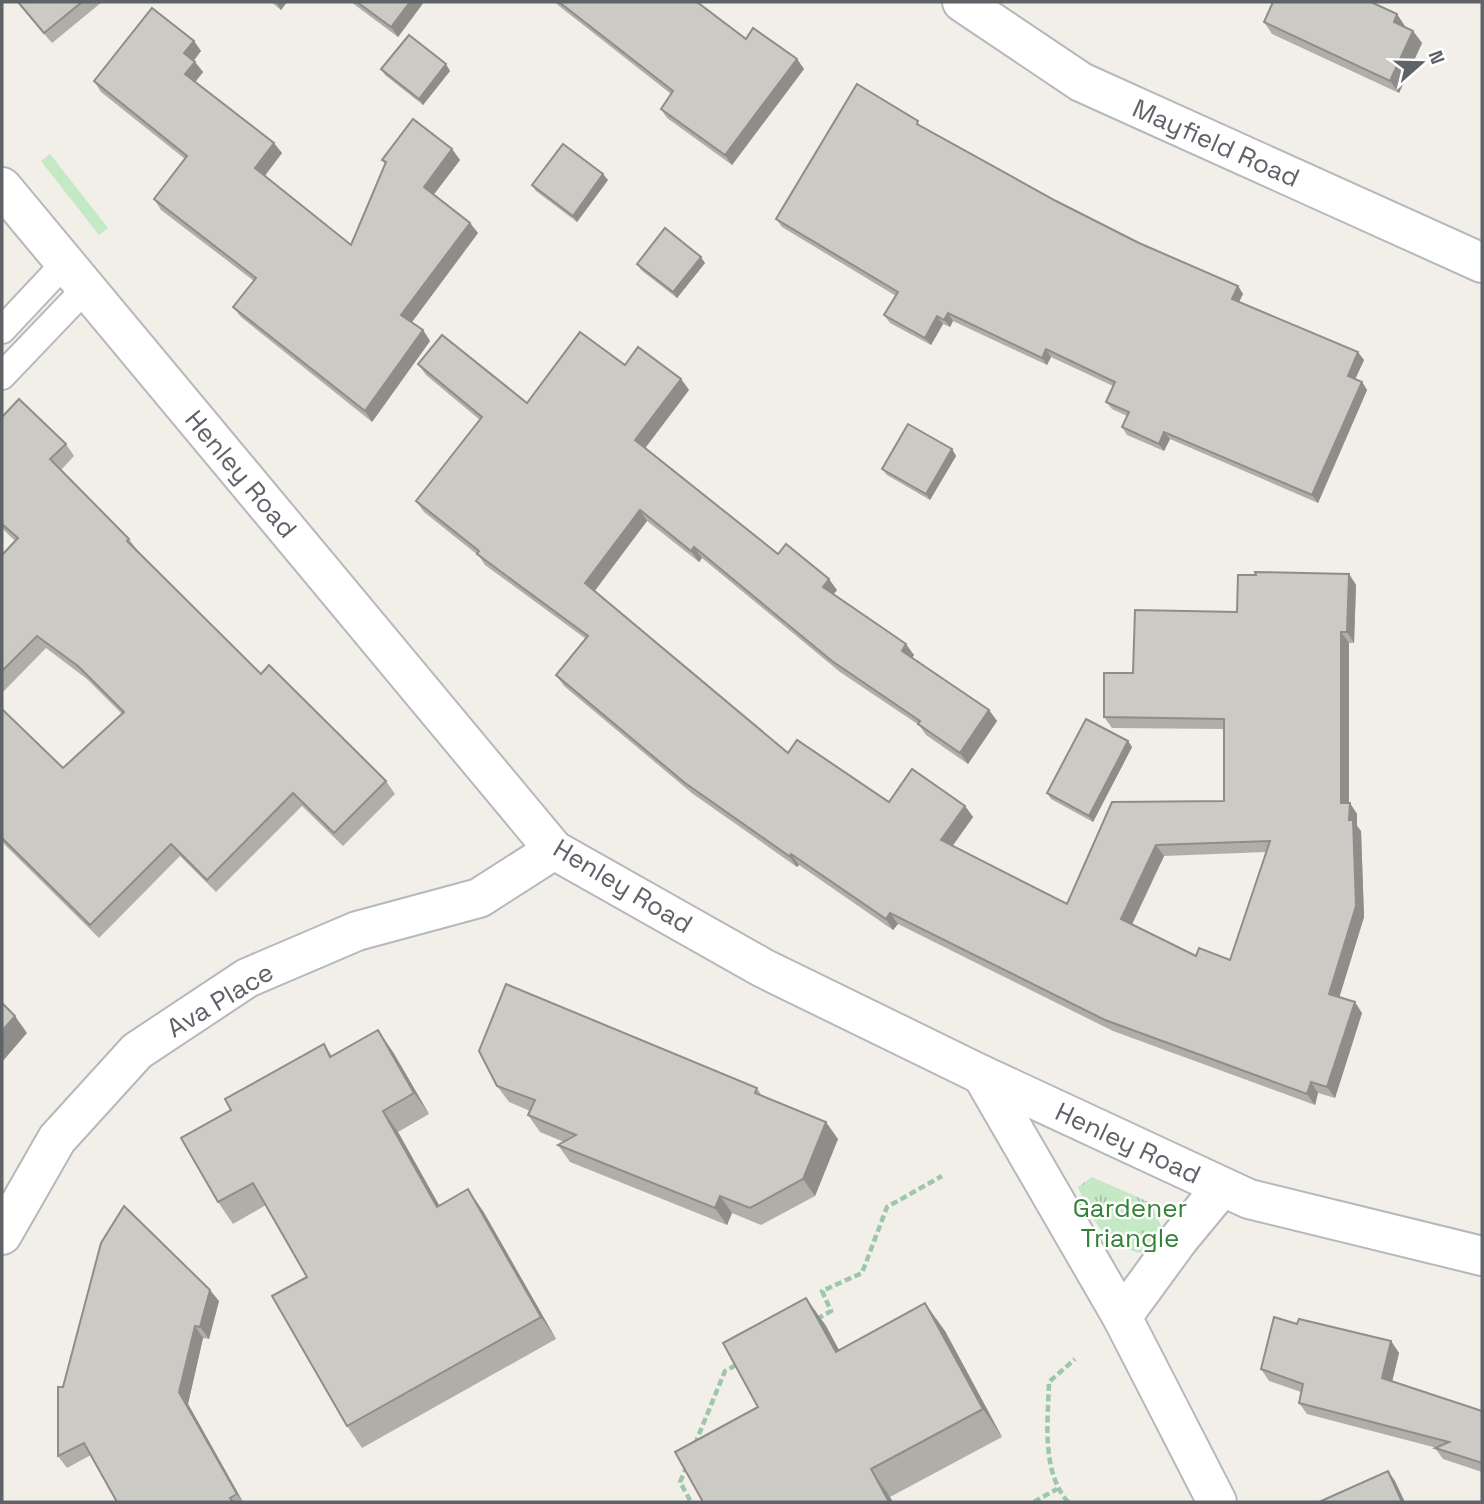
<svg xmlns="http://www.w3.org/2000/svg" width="1484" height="1504" viewBox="0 0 1484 1504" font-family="'Space Grotesk',sans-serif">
  <defs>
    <pattern id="park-tufts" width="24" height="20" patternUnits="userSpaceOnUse" patternTransform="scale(1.75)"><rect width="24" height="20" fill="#c5e8c5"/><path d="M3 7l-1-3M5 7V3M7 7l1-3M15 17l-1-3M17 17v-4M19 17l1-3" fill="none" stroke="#a3c0a4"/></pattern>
  </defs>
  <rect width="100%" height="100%" fill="#f1efe8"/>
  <polygon fill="#c5e8c5" points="50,154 108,228 99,235 41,161"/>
  <path fill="url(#park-tufts)" d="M1092,1177L1151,1203L1161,1226L1141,1253C1106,1247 1090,1218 1078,1187Z"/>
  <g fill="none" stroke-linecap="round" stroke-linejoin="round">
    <defs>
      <g id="lane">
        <polyline points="2,330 65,263"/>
        <polyline points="2,376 86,288"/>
      </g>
      <g id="street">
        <polyline points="962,2 1081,82 1482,263"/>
        <polyline points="2,187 554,850 763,968 982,1075 1249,1199 1482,1256"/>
        <polyline points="982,1075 1122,1317 1217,1502"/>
        <polyline points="2,1235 57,1139 137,1051 247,978 357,931 479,898 554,850"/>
        <polyline points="1122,1317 1179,1239 1222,1187"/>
      </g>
    </defs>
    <use href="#lane" stroke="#b5b8bc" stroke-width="30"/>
    <use href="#street" stroke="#b5b8bc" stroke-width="42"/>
    <g stroke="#9cc7a9" stroke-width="4.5" stroke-dasharray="7 3.5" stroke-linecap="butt">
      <polyline points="817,1319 831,1311 822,1291 862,1273 887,1207 942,1176"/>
      <polyline points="695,1444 725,1371 740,1363"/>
      <polyline points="687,1466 680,1482 691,1502"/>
      <polyline points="1034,1502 1057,1489"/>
      <path d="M1068,1502C1041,1471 1048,1421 1049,1382L1075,1359"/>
    </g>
    <use href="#lane" stroke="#fff" stroke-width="26"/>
    <use href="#street" stroke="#fff" stroke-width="38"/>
  </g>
  <g fill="#afaea9" fill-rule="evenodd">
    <polygon points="17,2 102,2 52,43"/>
    <polygon points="271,2 287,2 281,10"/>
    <polygon points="351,2 424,2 398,37"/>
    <polygon points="554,2 697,2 746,39 797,59 804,69 732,165 667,118 661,109 671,94"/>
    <polygon points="1264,22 1405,26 1405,27 1413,31 1422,43 1399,93 1272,34"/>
    <polygon points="194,41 201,51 194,61 203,72 195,82 282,153 265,176 351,245 385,164 382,160 452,149 460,160 434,194 470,223 478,233 412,322 423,330 430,341 372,422 241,317 233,307 254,281 161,210 154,199 185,159 101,92 94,81"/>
    <polygon points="381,69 450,71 423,105 385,75"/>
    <polygon points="922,126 1056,201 1139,243 1238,286 1243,294 1239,302 1364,360 1355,379 1362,382 1367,390 1318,503 1170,439 1164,451 1127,435 1122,427 1127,416 1112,409 1106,402 1113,386 1051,357 1047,365 953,321 950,327 943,324 931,345 890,323 884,315 896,296 782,227 776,219"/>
    <polygon points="608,180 577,222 536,191 532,185"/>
    <polygon points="705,263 677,298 641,270 637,264"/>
    <path d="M418,364L527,403L625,365L681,379L689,390L645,448L778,554L837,590L833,595L914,655L912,658L989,710L997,721L968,764L926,735L919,725L840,672L702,558L699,562L647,521L595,591L788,753L889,802L965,806L973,817L952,846L1067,904L1224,801V729L1112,728L1104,717L1133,673L1237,612L1349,574L1356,585L1354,643H1349V803L1357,814V826L1361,831L1364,917L1339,997L1362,1013L1335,1098L1318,1093L1315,1105L1113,1031L898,924L893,930L799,865L797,867L693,794L564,686L556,675L586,639L485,565L479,556L424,512L416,501L480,420L426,375ZM1266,852L1230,960L1196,956L1132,925L1164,856Z"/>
    <polygon points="2,417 66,444 74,456 61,470 129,539 138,551 261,674 386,781 395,794 343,846 302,806 216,892 180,856 99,938 2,842 2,709 63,768 122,714 87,679 46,648 2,693 2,555 15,541 2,528"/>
    <polygon points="952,449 956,456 930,500 887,475 882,469"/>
    <polygon points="1128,741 1132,747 1093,822 1051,799 1047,793"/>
    <polygon points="324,1044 332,1056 393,1052 429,1114 398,1132 439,1206 483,1211 556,1339 362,1448 347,1426 307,1277 266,1205 233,1224 218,1202 231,1110"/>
    <polygon points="497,1086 757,1088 762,1096 838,1139 815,1196 761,1225 732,1213 727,1225 570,1162 558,1145 564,1142 540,1132 528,1115 530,1111 509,1102"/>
    <polygon points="806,1298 826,1326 839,1350 945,1331 1002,1437 890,1497 758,1407"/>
    <polygon points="219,1301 209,1339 203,1338 188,1404 243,1502 117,1502 91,1455 67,1468 58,1456 63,1387"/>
    <polygon points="1297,1324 1391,1341 1399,1353 1392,1382 1482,1411 1482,1472 1443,1459 1435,1448 1437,1448 1307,1414 1299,1403 1301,1392 1269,1381 1261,1369"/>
  </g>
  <g fill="#8f8d8a">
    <polygon points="276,2 287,2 281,10"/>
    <polygon points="410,2 424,2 398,37 391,27"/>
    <polygon points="1397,14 1405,26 1402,34 1394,22"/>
    <polygon points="1413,31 1422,43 1399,93 1390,81"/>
    <polygon points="194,41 201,51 191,63 184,53"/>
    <polygon points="797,59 804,69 732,165 725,155"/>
    <polygon points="195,62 203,72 193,85 185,74"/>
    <polygon points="446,64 450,71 423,105 419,99"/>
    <polygon points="274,143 282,153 262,179 255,168"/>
    <polygon points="452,149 460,160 432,197 424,187"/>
    <polygon points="603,174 608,180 577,222 573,216"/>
    <polygon points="470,223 478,233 409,326 401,315"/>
    <polygon points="701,257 705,263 677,298 673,292"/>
    <polygon points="1238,286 1243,294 1237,306 1232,299"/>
    <polygon points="948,313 953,321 950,327 944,320"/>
    <polygon points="937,316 943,324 931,345 925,338"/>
    <polygon points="423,330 430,341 372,422 365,411"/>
    <polygon points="1046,349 1051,357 1047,365 1042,358"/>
    <polygon points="1358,352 1364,360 1353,384 1348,376"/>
    <polygon points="681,379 689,390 643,451 635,440"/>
    <polygon points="1362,382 1367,390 1318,503 1312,495"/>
    <polygon points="1164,432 1170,439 1164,451 1159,444"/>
    <polygon points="952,449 956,456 930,500 926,494"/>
    <polygon points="640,510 647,521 592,594 585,583"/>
    <polygon points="694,547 702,558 699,562 691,551"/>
    <polygon points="1349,574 1356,585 1354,643 1347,632"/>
    <polygon points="829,579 837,590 830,598 823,587"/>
    <polygon points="1341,632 1349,643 1349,814 1341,803"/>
    <polygon points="906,644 914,655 909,662 902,651"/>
    <polygon points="989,710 997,721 968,764 960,753"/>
    <polygon points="1128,741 1132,747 1093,822 1089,816"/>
    <polygon points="1350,803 1357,814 1357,826 1361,831 1364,917 1337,1005 1329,994 1349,820"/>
    <polygon points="965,806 973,817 949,851 941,840"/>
    <polygon points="1156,845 1164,856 1129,930 1121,919"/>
    <polygon points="791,854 799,865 797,867 789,856"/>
    <polygon points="890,913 898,924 893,930 886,919"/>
    <polygon points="1355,1002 1362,1013 1335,1098 1327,1087"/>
    <polygon points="15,1016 27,1033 2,1062 2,1031"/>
    <polygon points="378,1030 393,1052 429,1114 414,1093"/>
    <polygon points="1311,1082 1318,1093 1315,1105 1307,1094"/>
    <polygon points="383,1111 398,1132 452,1228 437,1207"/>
    <polygon points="826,1122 838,1139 815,1196 803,1179"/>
    <polygon points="468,1189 483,1211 556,1339 541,1317"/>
    <polygon points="720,1196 732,1213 727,1225 715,1208"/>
    <polygon points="210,1290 219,1301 209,1339 200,1327"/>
    <polygon points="806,1298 826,1326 855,1380 836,1352"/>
    <polygon points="925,1303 945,1331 1002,1437 983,1409"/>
    <polygon points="195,1326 203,1338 188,1404 243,1502 237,1494 179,1392"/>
    <polygon points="1391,1341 1399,1353 1390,1390 1382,1378"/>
    <polygon points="871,1469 890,1497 893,1502 889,1502"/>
    <polygon points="1388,1471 1395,1481 1405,1502 1402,1502"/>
  </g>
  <g fill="#cccac5" stroke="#8f8d8a" stroke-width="2" fill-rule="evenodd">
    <polygon points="18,2 82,2 44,33"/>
    <polygon points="357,2 410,2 391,27"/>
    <polygon points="559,2 697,2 746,39 753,28 797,59 725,155 661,109 673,91"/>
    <polygon points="1273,2 1371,2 1397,14 1394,22 1413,31 1390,81 1264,22"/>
    <polygon points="152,8 194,41 184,53 195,62 185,74 274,143 255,168 351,245 386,162 382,160 413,119 452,149 424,187 470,223 401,315 423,330 365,411 233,307 256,278 154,199 187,156 94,81"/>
    <polygon points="409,35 446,64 419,99 381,69"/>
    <polygon points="857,84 918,121 917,124 1056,201 1139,243 1238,286 1232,299 1358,352 1348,376 1362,382 1312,495 1164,432 1159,444 1122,427 1129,412 1106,402 1115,382 1046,349 1042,358 948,313 944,320 937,316 925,338 884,315 898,292 776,219"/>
    <polygon points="563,144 603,174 573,216 532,185"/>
    <polygon points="665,228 701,257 673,292 637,264"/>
    <path d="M580,332L625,365L638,347L681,379L635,440L778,554L786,544L829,579L823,587L906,644L902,651L989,710L960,753L918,724L920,721L832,661L694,547L691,551L640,510L585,583L788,753L797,740L889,802L912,769L965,806L941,840L1067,904L1112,802L1224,801V719L1104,717V673H1133L1135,610L1237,612L1238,575H1256L1255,572L1349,574L1347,632H1341V803H1350L1349,820H1353L1356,906L1329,994L1355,1002L1327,1087L1311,1082L1307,1094L1105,1020L890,913L886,919L791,854L789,856L685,783L556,675L588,636L477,554L479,551L416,501L482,417L418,364L442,335L527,403ZM1270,841L1230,960L1199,948L1196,956L1121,919L1156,845Z"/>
    <polygon points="19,399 66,444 50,459 129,539 127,541 261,674 269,665 386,781 334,833 293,793 207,880 171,844 90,925 2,838 2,709 63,768 124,712 78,666 37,636 2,671 2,555 18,538 2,524 2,417"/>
    <polygon points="908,424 952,449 926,494 882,469"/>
    <polygon points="1086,719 1128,741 1089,816 1047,793"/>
    <polygon points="506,984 757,1088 755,1093 826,1122 803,1179 750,1208 720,1196 715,1208 558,1145 576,1135 528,1115 535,1100 497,1086 479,1051"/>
    <polygon points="2,1003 15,1016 2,1031"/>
    <polygon points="378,1030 414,1093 383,1111 437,1207 468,1189 541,1317 347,1426 272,1296 307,1277 253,1183 218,1202 181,1138 231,1110 225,1099 324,1044 330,1057"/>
    <polygon points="124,1206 210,1290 200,1327 195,1326 179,1392 237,1494 230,1498 233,1502 117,1502 84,1443 58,1456 58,1387 63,1387 101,1243"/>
    <polygon points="806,1298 836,1352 925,1303 983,1409 871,1469 889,1502 703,1502 675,1452 758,1407 723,1343"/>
    <polygon points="1274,1317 1297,1324 1299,1319 1391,1341 1382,1378 1482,1411 1482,1463 1435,1448 1449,1442 1299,1403 1303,1384 1261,1369"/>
    <polygon points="1388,1471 1402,1502 1319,1502"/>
  </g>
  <g text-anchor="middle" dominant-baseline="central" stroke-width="5" stroke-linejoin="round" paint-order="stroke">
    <g font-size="26" fill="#5f6368" stroke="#fff">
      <text transform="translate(1216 143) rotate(24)">Mayfield Road</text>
      <text transform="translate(241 474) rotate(50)">Henley Road</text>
      <text transform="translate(623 886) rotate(31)">Henley Road</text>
      <text transform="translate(220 1000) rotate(-31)">Ava Place</text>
      <text transform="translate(1128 1143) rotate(25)">Henley Road</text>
    </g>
    <g font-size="26" fill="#348238" stroke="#fff">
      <text x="1130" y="1208">Gardener<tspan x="1130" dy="30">Triangle</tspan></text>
    </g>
  </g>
  <rect width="1484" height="1504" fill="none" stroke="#5f6368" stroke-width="7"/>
  <g transform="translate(1421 63) rotate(70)" stroke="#ffffff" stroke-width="5" paint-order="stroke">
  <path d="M0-5L12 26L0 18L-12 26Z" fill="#5f6368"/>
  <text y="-10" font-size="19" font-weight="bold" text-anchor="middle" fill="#5f6368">N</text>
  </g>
</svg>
